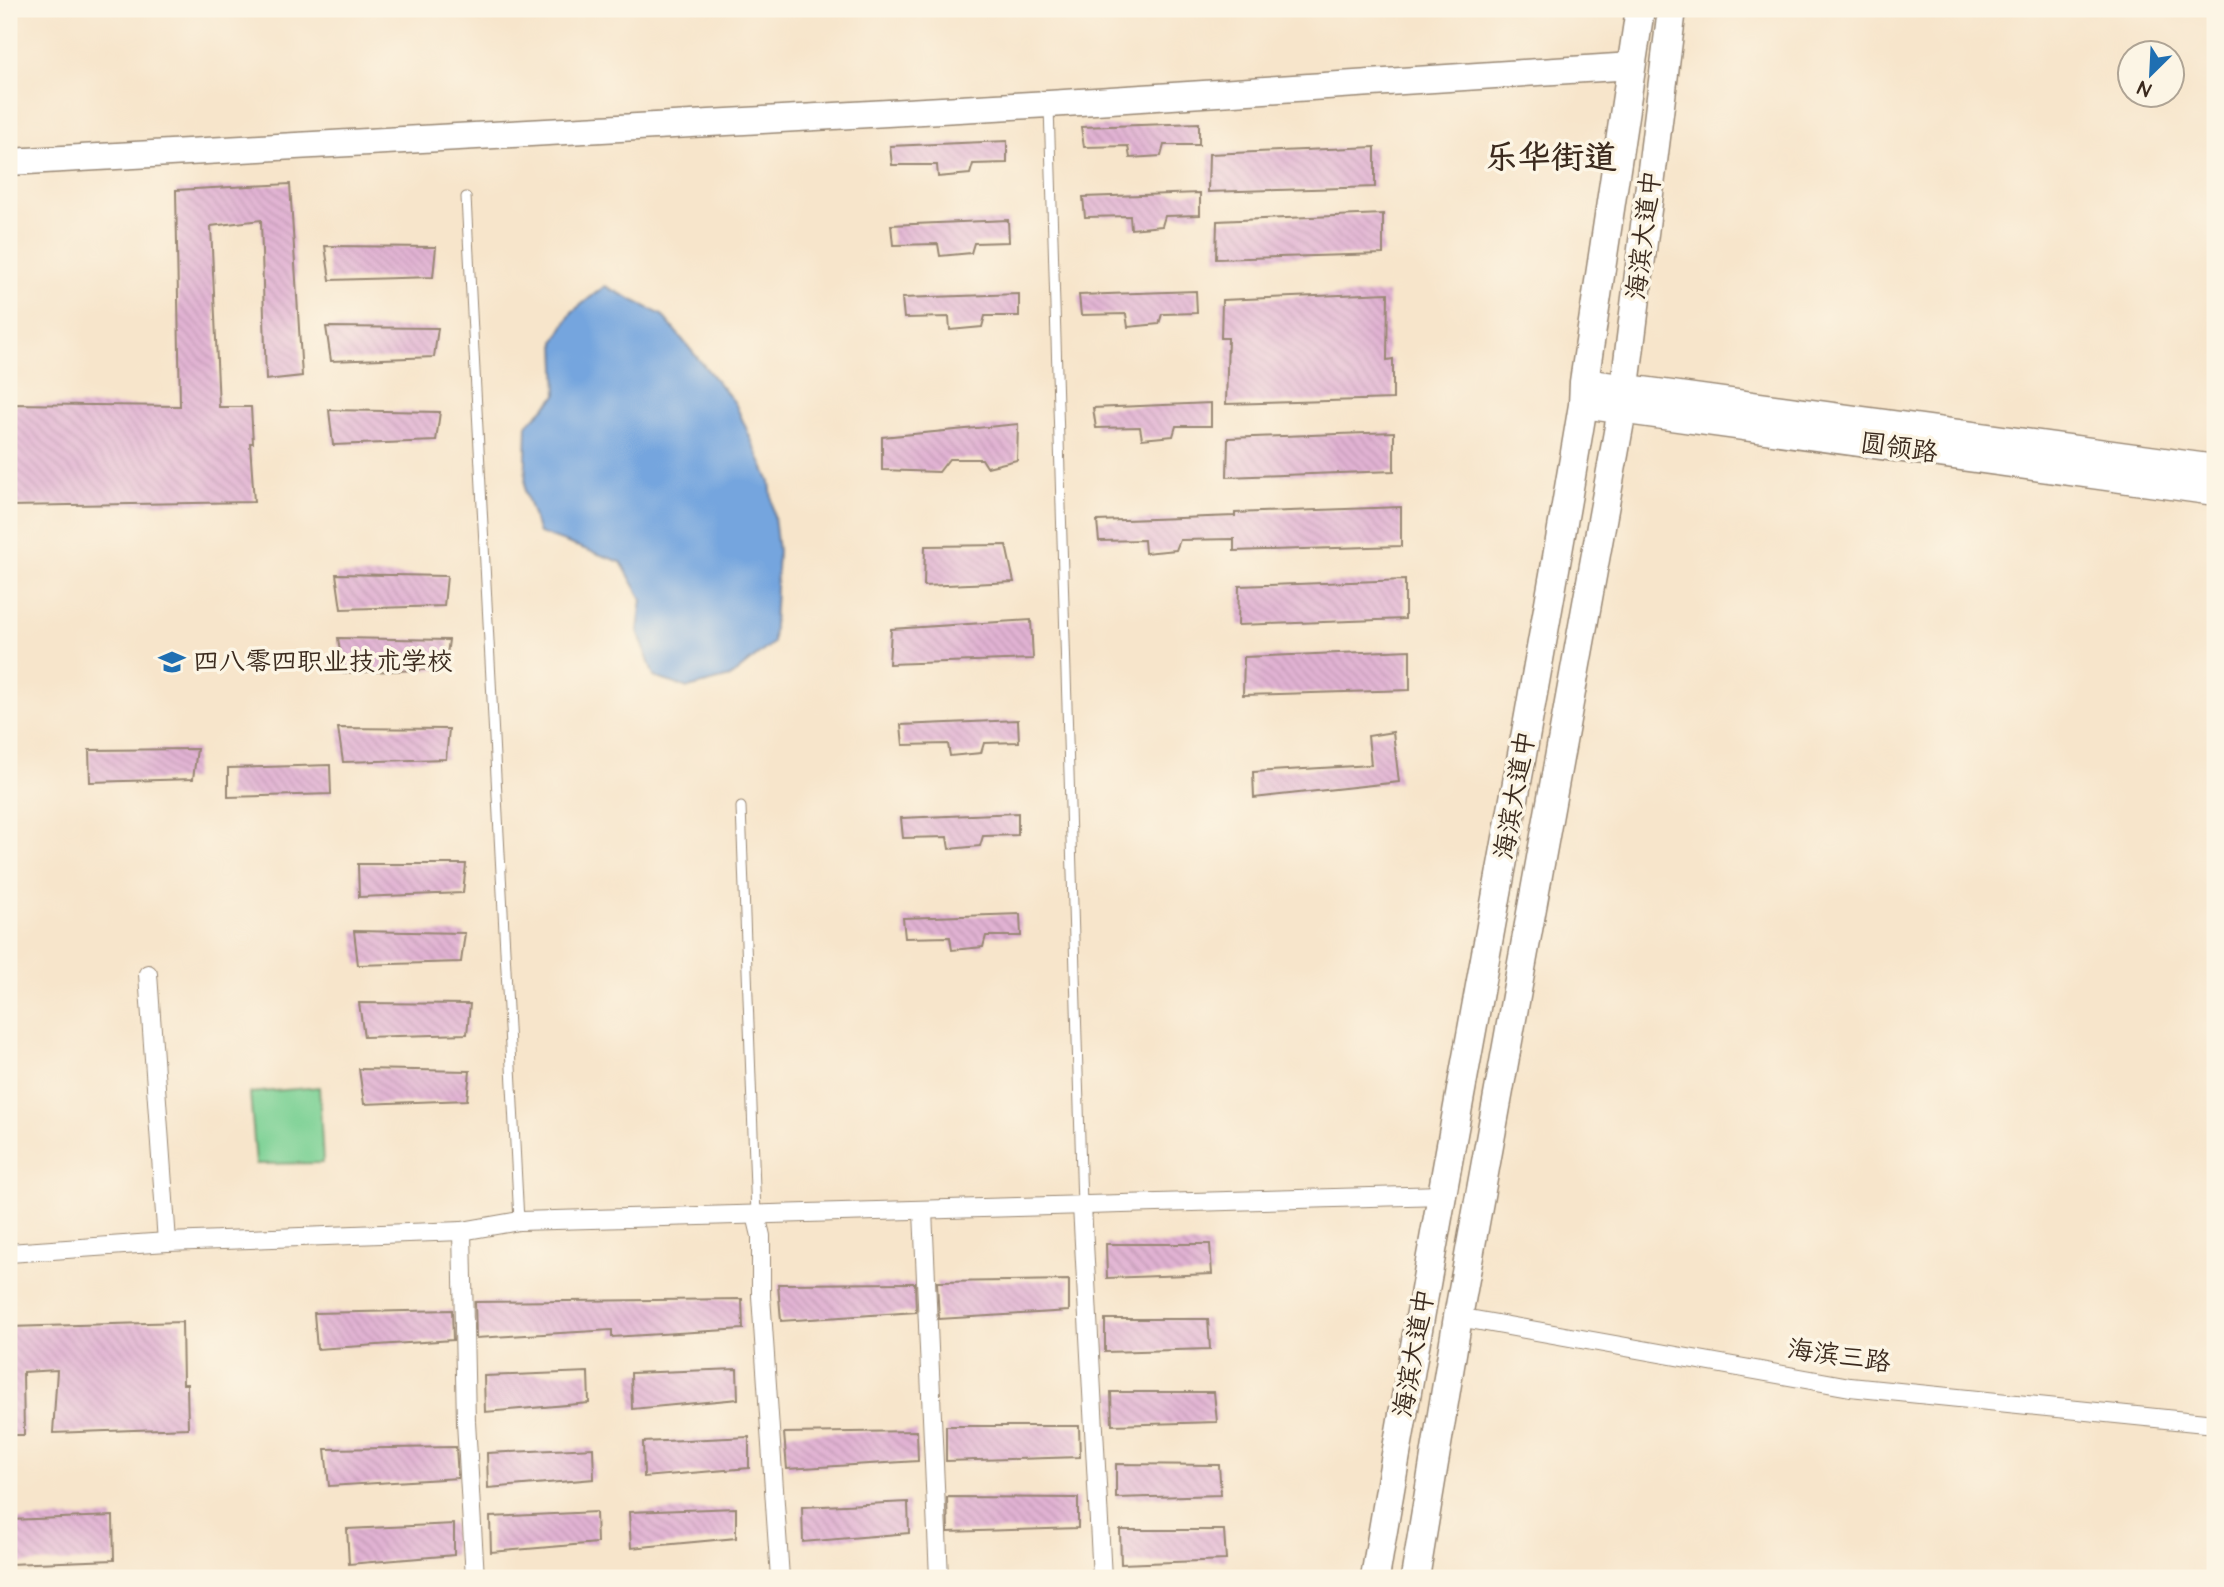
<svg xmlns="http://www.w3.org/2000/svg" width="2224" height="1587" viewBox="0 0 2224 1587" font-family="'Architects Daughter','LXGW WenKai TC',sans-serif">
  <defs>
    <pattern id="building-back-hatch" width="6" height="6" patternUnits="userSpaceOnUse" patternTransform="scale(1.75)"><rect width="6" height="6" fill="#e1b2d3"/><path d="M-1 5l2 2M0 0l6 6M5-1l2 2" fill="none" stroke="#c299b5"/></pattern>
  </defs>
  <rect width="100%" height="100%" fill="#fcf5e5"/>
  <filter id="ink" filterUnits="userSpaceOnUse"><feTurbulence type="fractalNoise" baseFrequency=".0143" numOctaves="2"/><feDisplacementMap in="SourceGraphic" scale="14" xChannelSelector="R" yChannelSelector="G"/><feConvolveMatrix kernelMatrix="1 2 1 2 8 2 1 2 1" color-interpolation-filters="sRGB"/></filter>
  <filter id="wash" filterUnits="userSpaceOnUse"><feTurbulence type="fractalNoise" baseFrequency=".00686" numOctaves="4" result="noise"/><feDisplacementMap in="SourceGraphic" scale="28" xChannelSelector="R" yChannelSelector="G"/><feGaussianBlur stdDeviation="1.57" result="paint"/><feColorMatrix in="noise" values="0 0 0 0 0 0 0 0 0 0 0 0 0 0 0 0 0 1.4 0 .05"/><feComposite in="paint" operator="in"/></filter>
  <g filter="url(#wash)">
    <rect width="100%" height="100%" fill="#f7e5cb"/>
    <polygon fill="#7dd195" stroke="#5c7e5a" stroke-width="2" points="319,1087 323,1163 256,1164 250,1093"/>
    <polygon fill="#74a5de" stroke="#58687e" stroke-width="2" points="605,286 662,315 735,403 770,482 778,551 773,643 730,677 688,688 654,677 638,631 642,599 621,562 539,533 525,491 527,425 557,395 555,341 572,312"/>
    <g id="blocks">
      <g fill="url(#building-back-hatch)">
        <polygon points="1199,123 1199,145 1164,145 1161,156 1130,158 1128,146 1084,147 1081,127"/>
        <polygon points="1007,141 1007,163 973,164 970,174 938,177 937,165 892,165 890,146"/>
        <polygon points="1375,147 1375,187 1208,192 1209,154"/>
        <polygon points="290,184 302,376 266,380 261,220 211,226 219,407 251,407 253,443 250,443 254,502 9,506 9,404 180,406 176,190"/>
        <polygon points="1200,193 1200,215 1165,216 1162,226 1131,229 1130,216 1085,217 1083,197"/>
        <polygon points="1383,214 1383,254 1216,259 1217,221"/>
        <polygon points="1008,220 1009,242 974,243 971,253 940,256 938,244 893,245 891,225"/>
        <polygon points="325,246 436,247 433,277 330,280"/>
        <polygon points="1196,291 1197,313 1162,314 1159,324 1128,327 1126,314 1081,315 1079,295"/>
        <polygon points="1388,293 1387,360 1393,359 1393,399 1226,404 1228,338 1221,338 1222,300"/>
        <polygon points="1019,294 1019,316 985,316 982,327 950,330 949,317 904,318 902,298"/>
        <polygon points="326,327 438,328 434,357 331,361"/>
        <polygon points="1211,403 1211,426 1176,426 1173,436 1142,439 1140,427 1096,428 1093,408"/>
        <polygon points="329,410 440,412 436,441 333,445"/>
        <polygon points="1018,424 1017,460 987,467 982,459 949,459 939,472 882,470 882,437"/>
        <polygon points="1394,432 1394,471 1227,477 1228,438"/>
        <polygon points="1401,507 1401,546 1234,551 1234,539 1180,540 1176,550 1145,553 1144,540 1099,541 1097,521 1235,516 1235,513"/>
        <polygon points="1006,545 1014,582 924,586 925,546"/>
        <polygon points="336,574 447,576 444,606 341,609"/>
        <polygon points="1405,580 1405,619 1238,625 1239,586"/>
        <polygon points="1031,620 1033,659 889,664 891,629"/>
        <polygon points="338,638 449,640 445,669 343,673"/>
        <polygon points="1410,650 1410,690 1243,695 1244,657"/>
        <polygon points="1018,720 1019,742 984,743 981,753 950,756 948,744 903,745 901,725"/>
        <polygon points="338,728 449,729 446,759 343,762"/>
        <polygon points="1393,732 1399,782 1254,798 1253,772 1371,765 1368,736"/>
        <polygon points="197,749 193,779 90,782 89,750"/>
        <polygon points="330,765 331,794 228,797 228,768"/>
        <polygon points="1018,813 1018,835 983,836 980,846 949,849 947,837 903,838 901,818"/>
        <polygon points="358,864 466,864 463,893 359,897"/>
        <polygon points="1020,914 1021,936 986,936 983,947 952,950 950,937 905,938 903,918"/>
        <polygon points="354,931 465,933 461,962 358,965"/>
        <polygon points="359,1003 470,1004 467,1034 364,1037"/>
        <polygon points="359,1069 470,1071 467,1100 364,1104"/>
        <polygon points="1106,1244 1210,1244 1212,1274 1107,1278"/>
        <polygon points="1069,1280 1069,1311 939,1319 937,1282"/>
        <polygon points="911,1283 915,1283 916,1312 781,1321 778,1284"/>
        <polygon points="742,1299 743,1329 612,1337 612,1330 476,1338 475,1302"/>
        <polygon points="452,1310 453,1340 317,1349 314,1313"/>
        <polygon points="1105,1319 1208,1319 1210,1349 1105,1352"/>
        <polygon points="182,1322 183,1384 187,1384 188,1428 53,1433 57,1370 23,1372 24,1435 9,1435 9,1327"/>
        <polygon points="737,1369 738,1399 632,1409 631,1373"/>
        <polygon points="588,1372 589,1403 485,1412 484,1376"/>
        <polygon points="1111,1392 1214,1392 1217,1422 1112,1425"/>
        <polygon points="946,1426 1079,1426 1080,1457 946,1461"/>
        <polygon points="917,1431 918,1461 787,1469 784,1433"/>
        <polygon points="749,1437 749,1468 644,1477 643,1442"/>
        <polygon points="456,1447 458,1478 329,1486 325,1449"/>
        <polygon points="593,1448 594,1479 488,1488 487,1453"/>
        <polygon points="1116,1464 1219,1465 1221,1495 1116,1498"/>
        <polygon points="947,1497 1078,1498 1078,1528 948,1532"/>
        <polygon points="908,1502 909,1533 803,1542 802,1507"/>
        <polygon points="736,1508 736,1538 631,1548 629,1512"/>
        <polygon points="596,1512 597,1543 491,1552 490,1517"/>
        <polygon points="113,1516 114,1560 9,1564 9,1520"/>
        <polygon points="454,1524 454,1555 349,1564 347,1529"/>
        <polygon points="1120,1530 1224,1530 1226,1560 1121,1564"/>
      </g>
    </g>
  </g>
  <g filter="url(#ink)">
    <use href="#blocks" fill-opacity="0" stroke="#998874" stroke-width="2"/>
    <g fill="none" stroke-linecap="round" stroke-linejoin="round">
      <defs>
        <g id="lane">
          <polyline points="1049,106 1082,1206"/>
          <polyline points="466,197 519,1221"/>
          <polyline points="741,807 756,1215"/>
        </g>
        <g id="street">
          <polyline points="148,974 167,1242"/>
          <polyline points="1082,1206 1102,1578"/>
          <polyline points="923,1211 939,1578"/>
          <polyline points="756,1215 761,1236 761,1296 780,1578"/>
          <polyline points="462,1231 466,1422 475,1578"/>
          <polyline points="9,1253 167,1242 462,1231 519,1221 1443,1195"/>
          <polyline points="1458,1317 1850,1387 2215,1424"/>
        </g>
        <g id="secondary">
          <polyline points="9,162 1049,104 1632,66"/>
          <polyline points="1584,382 2215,468"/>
          <polyline points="1583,405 2215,492"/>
        </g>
        <g id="primary">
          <path d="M1375,1578C1440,1186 1518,797 1583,405L1584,382L1640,9"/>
          <polyline points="1415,1578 1458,1317 1622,410 1672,9"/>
        </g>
      </defs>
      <use href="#lane" stroke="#998874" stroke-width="11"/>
      <use href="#street" stroke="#998874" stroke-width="20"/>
      <use href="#secondary" stroke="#998874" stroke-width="29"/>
      <use href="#primary" stroke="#998874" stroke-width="31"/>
      <use href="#lane" stroke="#fff" stroke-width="9"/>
      <use href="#street" stroke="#fff" stroke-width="18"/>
      <use href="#secondary" stroke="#fff" stroke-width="26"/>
      <use href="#primary" stroke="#fff" stroke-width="28"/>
    </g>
  </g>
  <defs>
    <symbol id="school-bare" viewBox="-9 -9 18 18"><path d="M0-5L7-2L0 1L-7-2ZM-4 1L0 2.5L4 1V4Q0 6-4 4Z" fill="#1f6fb2" stroke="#fcf5e5" stroke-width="2.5" paint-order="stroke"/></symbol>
  </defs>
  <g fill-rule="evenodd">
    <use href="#school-bare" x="153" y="643" width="38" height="38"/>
  </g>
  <g text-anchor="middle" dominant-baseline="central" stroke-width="7" stroke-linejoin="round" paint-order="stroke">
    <g font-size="26" fill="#3b2a1e" stroke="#fcf5e5">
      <text transform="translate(1644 235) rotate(-83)">海滨大道中</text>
      <text transform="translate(1899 448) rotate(8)">圆领路</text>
      <text transform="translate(1515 795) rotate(-80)">海滨大道中</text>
      <text transform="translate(1414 1353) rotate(-80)">海滨大道中</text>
      <text transform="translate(1839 1356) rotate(8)">海滨三路</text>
    </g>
    <g font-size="26" fill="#3b2a1e" stroke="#fcf5e5" text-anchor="start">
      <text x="193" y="662">四八零四职业技术学校</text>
    </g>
    <g font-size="33" font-weight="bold" fill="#3b2a1e" stroke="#fcf5e5">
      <text x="1551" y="158">乐华街道</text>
    </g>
  </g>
  <rect width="2224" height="1587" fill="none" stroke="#fcf5e5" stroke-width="35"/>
  <g transform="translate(2151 74) rotate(204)"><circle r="33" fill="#fcf5e5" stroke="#afa495" stroke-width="2"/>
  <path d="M0-5L12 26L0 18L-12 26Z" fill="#1f6fb2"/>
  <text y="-10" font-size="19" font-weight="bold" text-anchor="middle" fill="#3b2a1e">N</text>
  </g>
</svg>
